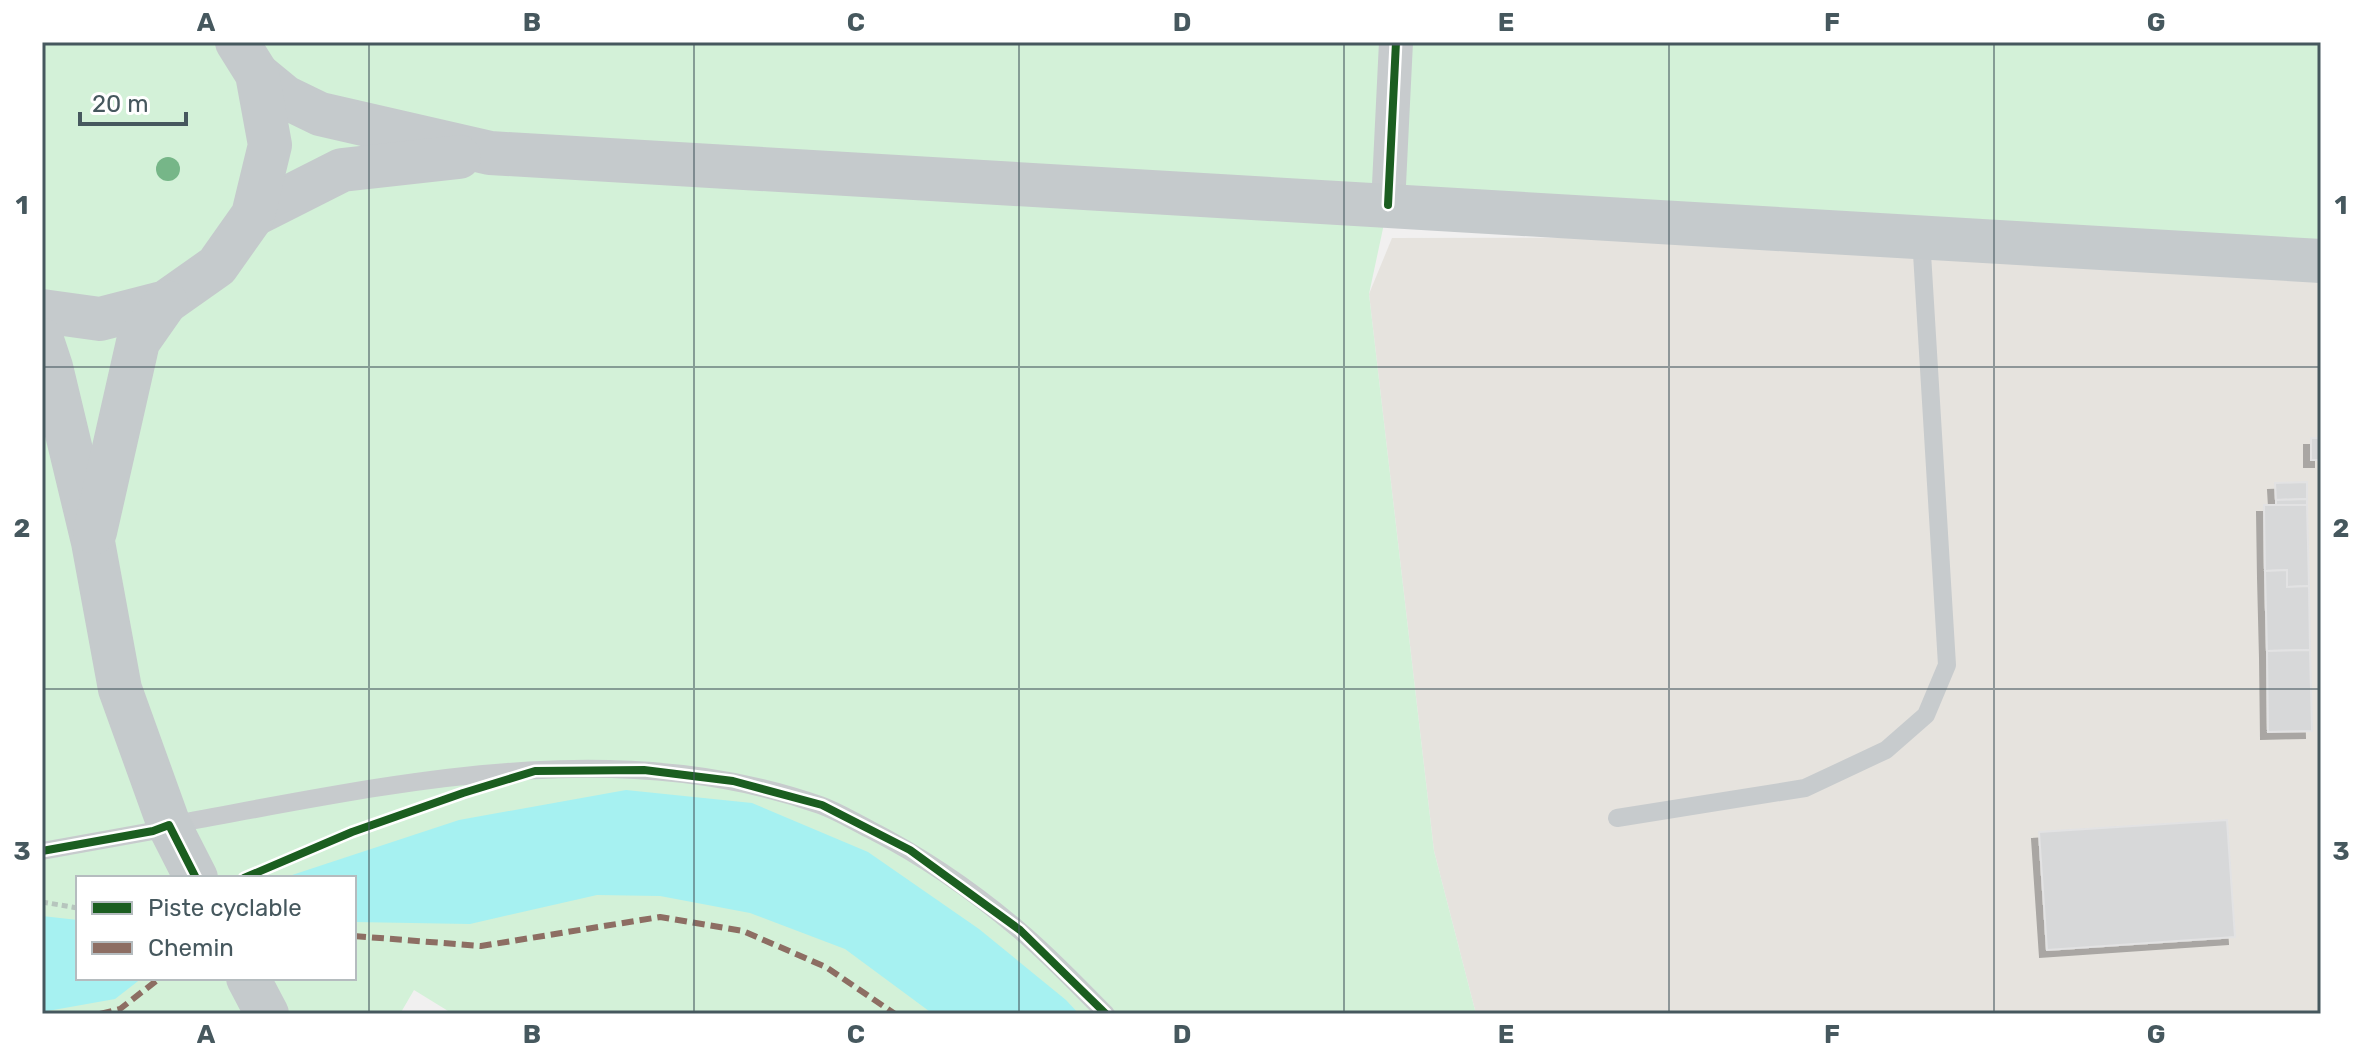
<svg xmlns="http://www.w3.org/2000/svg" width="2363" height="1056" viewBox="0 0 2363 1056" font-family="Rubik,sans-serif">
  <defs>
    <filter id="shadow"><feDropShadow dx="-7" dy="7" stdDeviation="0" flood-color="#0004"/></filter>
  </defs>
  <rect width="100%" height="100%" fill="#f1f0f0"/>
  <polygon fill="#e6e3de" points="1921,237 2321,261 2321,1014 1476,1014 1434,851 1369,294 1392,238"/>
  <path fill="#d3f1d8" fill-rule="evenodd" d="M42,42H2321V261L1388,205L1369,294L1434,851L1476,1014H453L414,990L400,1014H42ZM78,878H354V978H78Z"/>
  <g fill="#a6f1f1">
    <polygon points="626,790 752,803 868,852 979,929 1066,1000 1079,1014 933,1014 845,949 750,913 660,896 597,895 470,924 354,922 354,878 283,878 459,820"/>
    <polygon points="42,916 78,920 78,978 142,978 115,999 42,1012"/>
  </g>
  <g fill="#d7d8d9" stroke="#e2e2e3" stroke-width="2" filter="url(#shadow)">
    <rect x="2311" y="438" width="10" height="22"/>
    <polygon points="2307,482 2307,499 2276,500 2275,483"/>
    <polygon points="2307,499 2307,505 2276,505 2276,500"/>
    <polygon points="2264,505 2307,505 2309,586 2287,587 2287,570 2265,571"/>
    <polygon points="2287,570 2287,587 2309,586 2310,650 2267,651 2265,571"/>
    <polygon points="2310,650 2312,731 2268,732 2267,651"/>
    <polygon points="2227,820 2235,937 2047,950 2039,832"/>
  </g>
  <g fill="none" stroke-linecap="round" stroke-linejoin="round">
    <g stroke="#b6c5bd" stroke-width="5" stroke-dasharray="6 4" stroke-linecap="butt">
      <polyline points="244,878 352,832 405,813"/>
      <polyline points="42,902 78,908"/>
    </g>
    <g stroke="#c7cbcd" stroke-width="18">
      <polyline points="1617,818 1805,788 1886,750 1926,715 1947,665 1921,237"/>
      <path d="M42,851L153,831L169,825C380,787 611,731 820,805C837,811 853,821 869,829C922,856 973,891 1019,930C1050,956 1078,986 1106,1014"/>
    </g>
    <polyline stroke="#c7cbcd" stroke-width="34" points="1388,205 1396,42"/>
    <g stroke="#c5cacc" stroke-width="44">
      <polyline points="257,74 285,97 320,114 490,153 2321,261"/>
      <polyline points="253,215 342,170 459,157"/>
      <polyline points="42,311 100,319 166,302 217,266 253,215 270,145 257,74 237,42"/>
      <polyline points="42,340 51,367 93,542 120,689 169,825 196,878"/>
      <polyline points="95,532 138,342 166,302"/>
      <polyline points="248,978 267,1014"/>
    </g>
    <g stroke="#8d6e63" stroke-width="6" stroke-dasharray="12 6" stroke-linecap="butt">
      <polyline points="354,936 481,946 660,917 743,931 826,967 895,1014"/>
      <polyline points="100,1014 120,1009 160,978"/>
    </g>
    <defs>
      <g id="cycleway">
        <polyline points="1388,205 1396,42"/>
        <polyline points="42,851 153,831 169,825 196,878"/>
        <polyline points="244,878 352,832 463,793 535,771 644,770 733,781 822,805 910,850 1020,930 1106,1014"/>
      </g>
    </defs>
    <use href="#cycleway" stroke="#fff" stroke-width="13"/>
    <use href="#cycleway" stroke="#1b5e20" stroke-width="8"/>
  </g>
  <circle fill="#76b688" cx="168" cy="169" r="12"/>
  <path fill="none" stroke="#46585e" stroke-width="2" stroke-opacity="0.55" d="M369,42V1014M694,42V1014M1019,42V1014M1344,42V1014M1669,42V1014M1994,42V1014M42,367H2321M42,689H2321"/>
  <rect width="2363" height="1056" fill="none" stroke="#ffffff" stroke-width="88"/>
  <rect x="76" y="876" width="280" height="104" fill="#ffffff" stroke="#b5bcbf" stroke-width="2"/>
  <rect x="92" y="902" width="40" height="12" fill="#1b5e20" stroke="#b5bcbf" stroke-width="2"/>
  <text x="148" y="916" font-size="24" fill="#46585e">Piste cyclable</text>
  <rect x="92" y="942" width="40" height="12" fill="#8d6e63" stroke="#b5bcbf" stroke-width="2"/>
  <text x="148" y="956" font-size="24" fill="#46585e">Chemin</text>
  <path d="M80 112v12h106v-12" fill="none" stroke="#46585e" stroke-width="4"/>
  <text x="92" y="112" font-size="24" fill="#46585e" stroke="#ffffff" stroke-width="6" paint-order="stroke">20 m</text>
  <rect x="44" y="44" width="2275" height="968" fill="none" stroke="#46585e" stroke-width="3"/>
  <g font-size="26" text-anchor="middle" font-weight="bold" fill="#46585e">
    <text x="206" y="31">A</text>
    <text x="532" y="31">B</text>
    <text x="856" y="31">C</text>
    <text x="1182" y="31">D</text>
    <text x="1506" y="31">E</text>
    <text x="1832" y="31">F</text>
    <text x="2156" y="31">G</text>
    <text x="22" y="214">1</text>
    <text x="2341" y="214">1</text>
    <text x="22" y="537">2</text>
    <text x="2341" y="537">2</text>
    <text x="22" y="860">3</text>
    <text x="2341" y="860">3</text>
    <text x="206" y="1043">A</text>
    <text x="532" y="1043">B</text>
    <text x="856" y="1043">C</text>
    <text x="1182" y="1043">D</text>
    <text x="1506" y="1043">E</text>
    <text x="1832" y="1043">F</text>
    <text x="2156" y="1043">G</text>
  </g>
</svg>
